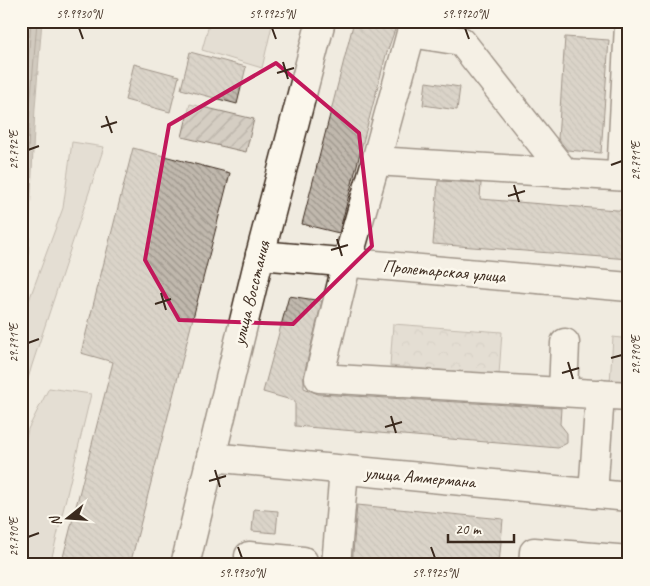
<svg xmlns="http://www.w3.org/2000/svg" width="650" height="586" viewBox="0 0 650 586" font-family="Caveat,sans-serif">
  <defs>
    <pattern id="park-crowns" width="20" height="18" patternUnits="userSpaceOnUse" patternTransform="scale(1.25)"><rect width="20" height="18" fill="#d5cec3"/><path d="M2 6a3 3 0 1 1 6 0M12 15a3 3 0 1 1 6 0" fill="none" stroke="#b8b1a7"/></pattern>
    <pattern id="garden-furrows" width="10" height="10" patternUnits="userSpaceOnUse" patternTransform="scale(1.25)"><rect width="10" height="10" fill="#d5cec3"/><path d="M-1 1l2-2M0 10L10 0M9 11l2-2" fill="none" stroke="#b8b1a7"/></pattern>
    <pattern id="water-ripples" width="26" height="14" patternUnits="userSpaceOnUse" patternTransform="scale(1.25)"><rect width="26" height="14" fill="#aca397"/><path d="M2 4q2-2 4 0t4 0M15 11q2-2 4 0t4 0" fill="none" stroke="#8d857b"/></pattern>
    <pattern id="building-back-hatch" width="6" height="6" patternUnits="userSpaceOnUse" patternTransform="scale(1.25)"><rect width="6" height="6" fill="#c0b8ad"/><path d="M-1 5l2 2M0 0l6 6M5-1l2 2" fill="none" stroke="#9d968c"/></pattern>
  </defs>
  <rect width="100%" height="100%" fill="#f0ebe0"/>
  <filter id="ink" filterUnits="userSpaceOnUse"><feTurbulence type="fractalNoise" baseFrequency=".02" numOctaves="2"/><feDisplacementMap in="SourceGraphic" scale="10" xChannelSelector="R" yChannelSelector="G"/><feConvolveMatrix kernelMatrix="1 2 1 2 8 2 1 2 1" color-interpolation-filters="sRGB"/></filter>
  <g filter="url(#ink)">
    <g fill="#d5cec3" stroke="#887c70">
      <polygon points="210,21 273,21 262,68 202,50"/>
      <polygon points="72,142 104,147 32,365 21,402 21,322 63,208"/>
      <polygon points="613,337 629,339 629,385 610,383"/>
      <polygon points="49,388 91,394 50,565 21,565 21,462 28,429"/>
    </g>
    <polygon fill="url(#park-crowns)" stroke="#887c70" points="393,324 502,332 499,375 390,366"/>
    <polygon fill="url(#garden-furrows)" stroke="#887c70" points="190,104 254,119 246,152 182,137"/>
    <polygon fill="url(#water-ripples)" stroke="#7f7367" points="21,21 42,21 35,108 28,257 21,270"/>
    <g fill="none" stroke-linecap="round" stroke-linejoin="round">
      <g stroke="#685a4e" stroke-width="1">
        <polyline points="21,162 31,21"/>
        <polyline points="21,259 23,255 30,108 37,21"/>
      </g>
    </g>
    <g fill="url(#building-back-hatch)" stroke="#3b2a1e">
      <polygon points="354,21 398,21 386,55 339,233 302,224"/>
      <polygon points="565,37 609,40 601,153 567,150 558,139"/>
      <polygon points="190,52 246,67 237,104 181,89"/>
      <polygon points="134,64 179,76 170,112 125,100"/>
      <polygon points="426,82 460,87 457,110 423,105"/>
      <polygon points="133,148 230,173 130,565 61,565 113,362 81,353"/>
      <polygon points="438,181 481,183 480,199 629,211 629,259 433,244"/>
      <polygon points="289,296 322,301 304,374 304,388 318,394 561,408 560,424 567,433 567,443 558,448 295,426 295,401 263,392"/>
      <polygon points="357,505 503,519 499,565 352,565"/>
      <polygon points="254,509 278,511 276,533 252,531"/>
    </g>
    <g fill="none" stroke-linecap="round" stroke-linejoin="round">
      <defs>
        <g id="minor">
          <polyline points="376,161 411,33 461,41 565,173"/>
          <polyline points="621,176 629,25"/>
          <polyline points="629,177 376,161 347,262 319,378 629,396"/>
          <polyline points="260,255 629,287"/>
          <polyline points="563,392 565,343"/>
          <polyline points="211,457 629,497"/>
          <polyline points="593,494 600,394"/>
          <polyline points="249,556 303,561 303,565"/>
          <polyline points="185,565 260,255 321,21"/>
          <polyline points="336,565 344,470"/>
          <polyline points="533,565 534,552 629,560"/>
        </g>
      </defs>
      <use href="#minor" stroke="#3b2a1e" stroke-width="31"/>
      <use href="#minor" stroke="#fbf7ec" stroke-width="28"/>
    </g>
  </g>
  <path d="M0 0H650V586H0ZM276,63L359,133L372,246L293,324L179,320L145,260L169,125Z" fill="#f0ebe0" fill-opacity=".55" fill-rule="evenodd"/>
  <path fill="none" stroke="#c2185b" stroke-width="4" stroke-linejoin="round" d="M276,63L359,133L372,246L293,324L179,320L145,260L169,125Z"/>
  <path fill="none" stroke="#3b2a1e" stroke-width="2" d="M79,28L83,39M272,28L276,39M465,28L469,39M283,62L288,79M277,73L294,68M106,116L112,133M101,127L117,122M28,150L39,146M611,165L622,161M514,185L519,202M508,196L525,191M337,239L342,256M331,250L348,245M161,293L166,310M155,304L171,299M28,343L39,339M611,358L622,355M568,362L573,379M562,373L579,368M391,416L396,433M385,427L402,422M215,470L220,487M209,481L226,476M28,537L39,533M238,547L242,558M431,547L435,558"/>
  <g text-anchor="middle" dominant-baseline="central" stroke-width="5" stroke-linejoin="round" paint-order="stroke">
    <g font-size="18" fill="#3b2a1e" stroke="#fbf7ec">
      <text transform="translate(444 271) rotate(5)">Пролетарская улица</text>
      <text transform="translate(251 293) rotate(-76)">улица Восстания</text>
      <text transform="translate(420 477) rotate(5)">улица Аммермана</text>
    </g>
  </g>
  <rect width="650" height="586" fill="none" stroke="#fbf7ec" stroke-width="55"/>
  <g transform="translate(68 518) rotate(253)" stroke="#fbf7ec" stroke-width="4" paint-order="stroke">
  <path d="M0-4L9 19L0 12L-9 19Z" fill="#3b2a1e"/>
  <text y="-8" font-size="14" font-weight="bold" text-anchor="middle" fill="#3b2a1e">N</text>
  </g>
  <path d="M448 534v8h66v-8" fill="none" stroke="#3b2a1e" stroke-width="2.5"/>
  <text x="455" y="534" font-size="15" fill="#3b2a1e" stroke="#fbf7ec" stroke-width="4" paint-order="stroke">20 m</text>
  <rect x="28" y="28" width="594" height="530" fill="none" stroke="#3b2a1e" stroke-width="2"/>
  <g font-size="12" text-anchor="middle" fill="#3b2a1e">
    <text x="79" y="18">59.9930°N</text>
    <text x="272" y="18">59.9925°N</text>
    <text x="465" y="18">59.9920°N</text>
    <text transform="translate(14 150) rotate(-90)" y="4">29.792°E</text>
    <text transform="translate(636 161) rotate(-90)" y="4">29.791°E</text>
    <text transform="translate(14 343) rotate(-90)" y="4">29.791°E</text>
    <text transform="translate(636 355) rotate(-90)" y="4">29.790°E</text>
    <text transform="translate(14 537) rotate(-90)" y="4">29.790°E</text>
    <text x="242" y="577">59.9930°N</text>
    <text x="435" y="577">59.9925°N</text>
  </g>
</svg>
